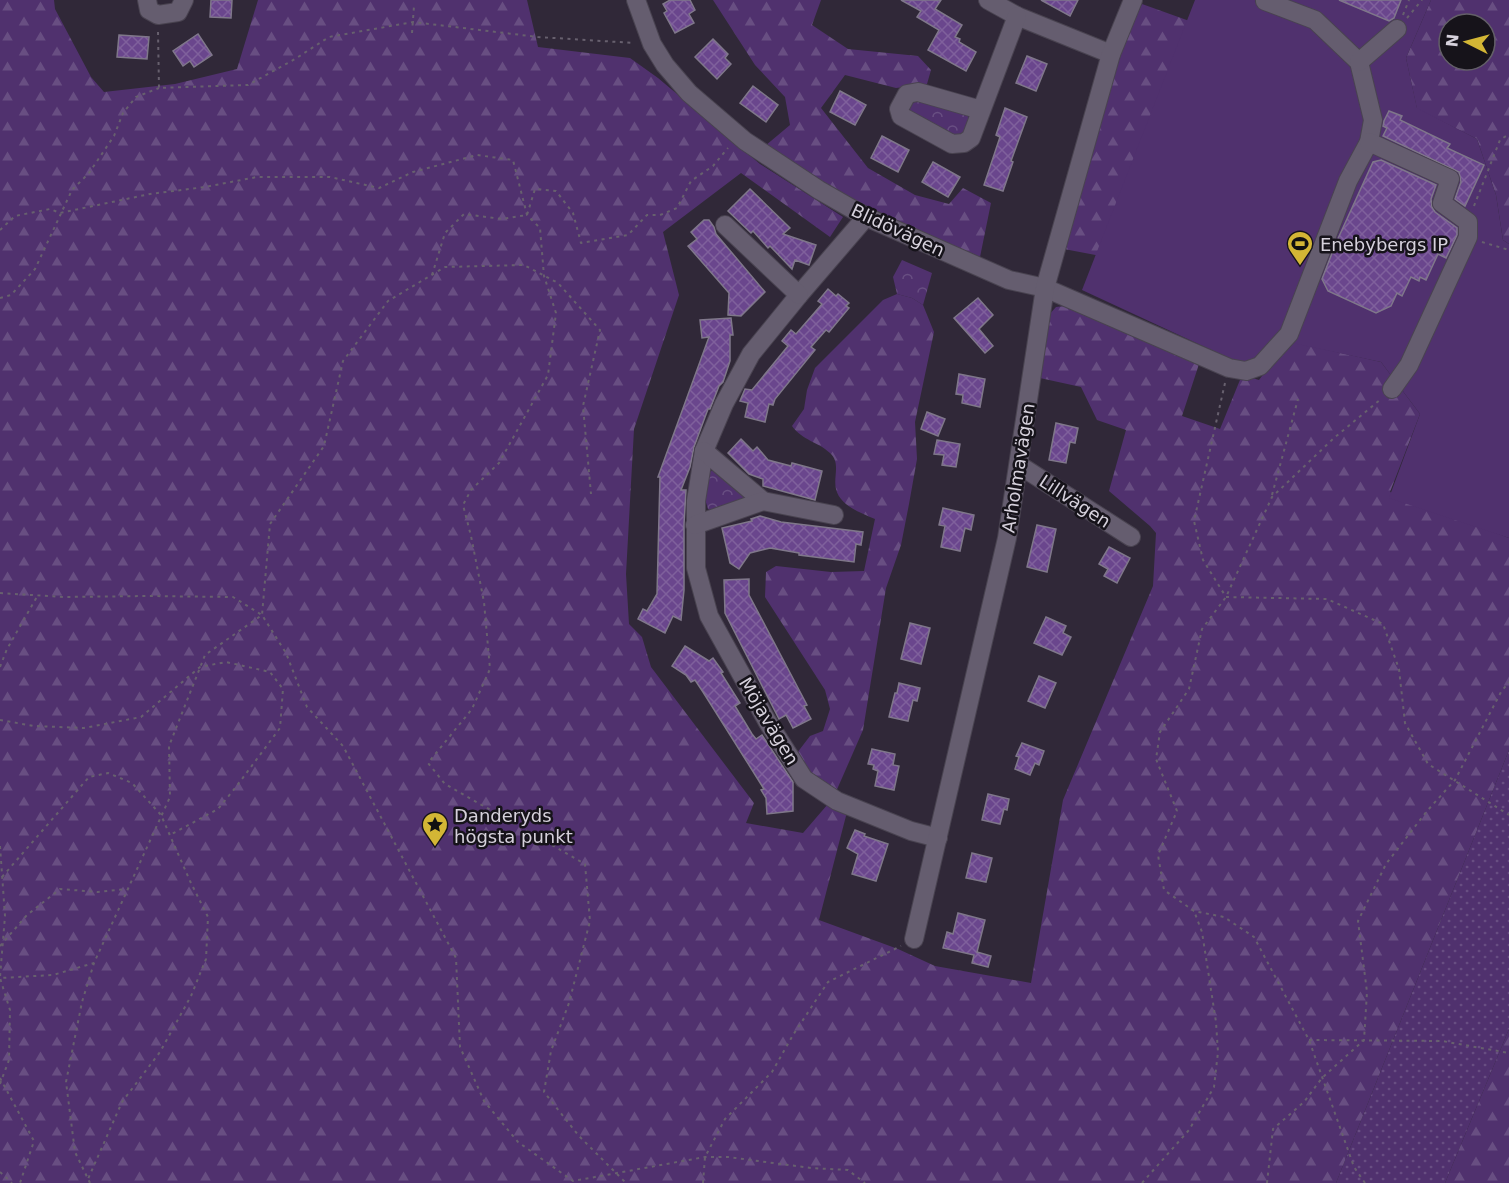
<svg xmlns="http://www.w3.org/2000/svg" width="1509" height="1183" viewBox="0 0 1509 1183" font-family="'DejaVu Sans',sans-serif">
  <defs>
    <pattern id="grass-dots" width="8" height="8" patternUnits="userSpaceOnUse" patternTransform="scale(1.5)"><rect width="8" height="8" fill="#50316e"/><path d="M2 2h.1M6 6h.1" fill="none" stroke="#684e82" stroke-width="1.8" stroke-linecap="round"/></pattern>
    <pattern id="forest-firs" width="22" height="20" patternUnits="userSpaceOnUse" patternTransform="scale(1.5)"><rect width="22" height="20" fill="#50316e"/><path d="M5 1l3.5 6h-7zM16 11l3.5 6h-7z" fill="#684e82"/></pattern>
    <pattern id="park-crowns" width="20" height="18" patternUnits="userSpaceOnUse" patternTransform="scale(1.5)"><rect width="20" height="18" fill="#50316e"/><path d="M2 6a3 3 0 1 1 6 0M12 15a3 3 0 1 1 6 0" fill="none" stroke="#684e82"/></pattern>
    <pattern id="building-cross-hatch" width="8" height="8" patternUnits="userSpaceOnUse" patternTransform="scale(1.5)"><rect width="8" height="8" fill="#6a468d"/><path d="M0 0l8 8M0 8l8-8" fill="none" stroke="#7f609c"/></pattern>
  </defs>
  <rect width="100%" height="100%" fill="#302838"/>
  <polygon fill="url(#grass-dots)" points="1509,750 1509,1029 1445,1183 1336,1183"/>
  <g fill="url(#forest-firs)" fill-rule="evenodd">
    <polygon points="0,0 54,0 55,9 91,77 104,92 175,84 237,69 258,0 527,0 538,47 630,58 658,78 760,164 843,217 830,237 741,173 663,232 679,295 634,429 626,574 629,624 642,637 651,667 754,803 746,823 803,833 828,804 847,812 819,920 898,949 935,966 1031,983 1063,800 1153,586 1156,533 1150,526 1109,491 1126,430 1097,420 1081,387 1040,378 1048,316 1056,307 1065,306 1200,361 1182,416 1220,429 1242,375 1259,380 1288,341 1381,362 1420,414 1390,492 1509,538 1509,750 1336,1183 0,1183"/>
    <path d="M713,0H821L812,25L848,49L918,56L931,70L927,84L896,88L845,75L821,108L868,168L915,195L949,204L963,188L991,203L980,257C906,225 831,193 765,146L790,125L785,97L755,65Z"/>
    <path d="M1431,0H1509V244L1503,240L1496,195L1477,139L1417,109L1406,58ZM1449,24H1485V60H1449Z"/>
    <polygon points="1142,4 1195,23 1106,257 1064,249 1092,156 1121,47"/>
    <path d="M897,294L912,298L923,305L934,332L915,422L917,459L909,504L901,545L886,588L863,730L835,794L814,779L797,753L810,736L823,731L830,709L825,690L765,597L766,572L776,566L831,572L864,571L875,519C861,513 840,506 836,489C833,476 841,463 830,453C817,441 803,441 792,426L804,409L807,390L815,368L883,300Z"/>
    <polygon points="1509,1029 1509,1183 1445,1183"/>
  </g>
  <g fill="url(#park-crowns)">
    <polygon points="919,99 967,115 970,119 967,133 957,137 907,113 909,102"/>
    <polygon points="902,260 932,273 923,305 912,298 897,294 893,277"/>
    <polygon points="713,470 746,499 710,510 708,509 705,499 708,473"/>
  </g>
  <polygon fill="#50316e" points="1195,0 1431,0 1406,58 1417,108 1477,139 1496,195 1503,240 1509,244 1509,538 1389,498 1420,414 1381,362 1288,342 1263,374 1082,290"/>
  <g fill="url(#building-cross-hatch)" stroke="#7f778a" stroke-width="1.5">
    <polygon points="211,0 232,0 231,18 210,17"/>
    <polygon points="670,0 690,0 695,10 689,14 694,23 675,33 664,13 667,11 663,4"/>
    <polygon points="901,0 941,0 935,9 962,25 955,37 960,39 959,42 976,52 966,71 928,50 939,30 917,17 921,11"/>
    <polygon points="1041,0 1078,0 1070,16"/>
    <polygon points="1339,0 1401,0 1394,18 1389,21"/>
    <polygon points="198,34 212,55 194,67 190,61 183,66 173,51"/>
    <polygon points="119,35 149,37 147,59 117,57"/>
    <polygon points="713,39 728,54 725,58 731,64 717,79 695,57"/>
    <polygon points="1027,56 1047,64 1036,91 1016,83"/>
    <polygon points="753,86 778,105 766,122 740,103"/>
    <polygon points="840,91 866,105 855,125 830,112"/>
    <polygon points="1005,108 1027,117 1011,161 1013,162 1003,191 984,185 1000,137 996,135"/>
    <polygon points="1389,111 1402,116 1400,120 1450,144 1447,148 1484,165 1465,206 1455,199 1461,182 1459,172 1383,136 1387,128 1383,126 1384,121"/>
    <polygon points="882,136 909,150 898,172 871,158"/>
    <polygon points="1381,160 1436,185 1431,199 1432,207 1435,212 1457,228 1457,235 1446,258 1438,254 1426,280 1420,277 1419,281 1411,277 1402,296 1397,293 1391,306 1376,313 1328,291 1322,279 1336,243 1373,162"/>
    <polygon points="933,162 960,177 948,197 922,182"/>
    <polygon points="750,189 790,228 783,234 816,245 809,265 795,260 792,269 770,246 768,248 753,231 751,233 728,211"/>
    <polygon points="704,220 709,220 714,227 716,234 765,292 741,316 728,315 729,293 688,246 697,239 691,232"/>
    <polygon points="828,289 836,296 838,294 849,303 846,306 849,308 829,332 826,330 811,347 815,350 775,399 773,405 769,404 765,422 745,417 748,403 740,401 745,389 752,390 788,346 782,341 791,330 796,334 822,304 818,301"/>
    <polygon points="978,298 993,315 979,329 993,346 985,353 954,318"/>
    <polygon points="731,318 733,335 730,335 730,361 723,382 719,386 710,409 708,409 694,447 690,467 681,490 686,490 684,524 684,590 681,620 673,616 665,633 638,619 643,609 647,611 657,594 660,477 658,477 709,337 702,338 700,320"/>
    <polygon points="959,374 985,379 980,407 962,403 963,395 956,394"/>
    <polygon points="927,412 945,419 938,436 921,429"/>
    <polygon points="1056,423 1078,428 1075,443 1070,442 1066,463 1049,460"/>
    <polygon points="741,439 753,451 757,447 768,460 791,466 792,463 822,471 815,500 763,486 763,479 749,474 728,453"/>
    <polygon points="937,440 960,444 956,467 942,465 944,455 934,454"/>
    <polygon points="943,508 974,515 971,530 965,528 960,551 941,547 945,526 939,525"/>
    <polygon points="760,516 781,522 863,532 861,545 856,544 854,562 799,555 799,553 770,548 750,553 739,569 730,563 722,528 752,521 751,519"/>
    <polygon points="1037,525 1056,529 1047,572 1027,567"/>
    <polygon points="1109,547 1130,558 1117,583 1104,576 1108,569 1099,564"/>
    <polygon points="749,579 749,595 807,705 804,706 811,719 793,728 786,715 779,719 725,613 724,580"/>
    <polygon points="1046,617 1066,626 1063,633 1071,637 1062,655 1034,643"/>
    <polygon points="910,623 930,628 921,664 901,659"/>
    <polygon points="685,646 709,661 713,658 723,672 721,673 740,703 735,706 752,734 756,739 762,735 793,782 793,811 767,814 766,798 761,790 764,789 703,692 695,680 691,682 686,675 672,666"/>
    <polygon points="1039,676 1056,683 1045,708 1028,701"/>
    <polygon points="899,683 920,688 917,701 913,700 908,721 889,717 895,693 897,693"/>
    <polygon points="1022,743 1044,751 1039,765 1035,763 1030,775 1015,769 1019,757 1016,756"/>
    <polygon points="872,749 895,754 893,765 899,766 894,790 875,786 878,771 873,769 874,765 868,764"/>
    <polygon points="988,794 1009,799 1007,810 1004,809 1000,824 982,820"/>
    <polygon points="855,830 865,834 864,836 888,844 876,881 852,874 858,854 847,848"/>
    <polygon points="972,853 992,858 986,882 966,878"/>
    <polygon points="958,913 985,920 977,952 991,956 988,967 972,963 974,955 943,948 947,932 953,934"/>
  </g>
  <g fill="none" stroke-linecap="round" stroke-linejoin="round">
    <defs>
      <g id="minor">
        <polyline points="147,0 149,10 158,15 178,12 184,0"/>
        <polyline points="636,0 652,44 665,65 689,93 745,141 819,190 866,217 1009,280 1045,288 1229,368 1246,371 1260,366 1289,334 1348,181 1369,142 1373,120 1359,62 1315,20 1265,1"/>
        <polyline points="988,0 1017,16 1111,54"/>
        <polyline points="1359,62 1397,29"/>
        <polyline points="981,110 918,92 907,94 899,109 901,116 952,144 964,143 971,138 1017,16"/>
        <polyline points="1369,142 1450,179 1442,203 1468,222 1468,237 1409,365 1392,389"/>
        <polyline points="866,217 799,295 751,354 724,404 704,451 696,501 696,568 709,616 767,721 804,779 837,801 911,831 938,838"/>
        <polyline points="725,225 799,295"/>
        <polyline points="704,451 763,501"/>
        <polyline points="1019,465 1131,537"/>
        <polyline points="695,525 763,501 834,515"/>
        <polyline points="914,939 1007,538 1045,288 1111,54 1133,0"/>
      </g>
    </defs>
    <use href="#minor" stroke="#494350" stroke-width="20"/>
    <g stroke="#67606e" stroke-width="2" stroke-dasharray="3 4.5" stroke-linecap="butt">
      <polyline points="1403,15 1409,0"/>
      <polyline points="1407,18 1422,0"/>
      <polyline points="158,32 159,88 248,85 295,59 329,37 413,22 538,37 634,43"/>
      <polyline points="412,33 414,6"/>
      <polyline points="1474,206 1500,140 1509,134"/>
      <polyline points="0,230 15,216 50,209 60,213 150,194 205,187 257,177 330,177 379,188 413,172 477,155 513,160 527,215 540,228 544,276 556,313 548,375 499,463 471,490 463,505 471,536 484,602 490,669 472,709 428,763 445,784 585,864 590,921 569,1003 551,1051 544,1092 579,1136 626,1183"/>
      <polyline points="1482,242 1509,250"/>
      <polyline points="432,275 445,233 464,214 502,219 527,215 535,189 556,191 573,213 581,243 628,235 647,215 660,215 677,208 691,181 713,166 728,148"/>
      <polyline points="0,298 11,295 35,269 72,190 89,173 114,136 123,113 136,97 159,88"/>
      <polyline points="1225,383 1194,521 1203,560 1226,597"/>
      <polyline points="1272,495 1298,399"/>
      <polyline points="0,593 63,597 147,596 233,597 262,615 286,653 307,707 343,746 456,958 460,1047 484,1101 518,1142 573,1181 705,1157 728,1157 811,1168 848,1170 865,1183"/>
      <polyline points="1226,597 1327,599 1383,624 1399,669 1405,723 1428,764 1509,815"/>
      <polyline points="0,667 7,649 38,595"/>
      <polyline points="0,720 34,726 84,728 141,717 200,667 226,662 270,672 283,689 280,728 236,787 218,809 170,835"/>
      <polyline points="0,846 5,916 0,977"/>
      <polyline points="2,877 89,777 108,773 132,783 161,815 190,881 208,917 206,959 191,996 160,1052 122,1102 88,1179"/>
      <polyline points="0,946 27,915 60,889 98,892 126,889"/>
      <polyline points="1309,1040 1442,1041 1509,1053"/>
      <polyline points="0,1078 34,1141 20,1183"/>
      <polyline points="0,1084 9,1060 10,1010 0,978 53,975 94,963 170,797 169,746 205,655 262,615 270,524 324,446 343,361 388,301 445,267 524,265 558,283 600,330 583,406 591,494"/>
      <polyline points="0,1172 12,1183"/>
      <polyline points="90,1183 75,1152 66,1082 82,1002 94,963"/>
      <polyline points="703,1183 705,1157 725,1119 772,1072 793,1035 828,982 901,946"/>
      <polyline points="1142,1183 1189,1130 1214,1087 1218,1052 1216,1022 1202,932 1194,911"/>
      <polyline points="1267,1183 1273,1129 1304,1102 1322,1078 1364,1040 1367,992 1358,921 1386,864 1427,811 1455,780 1501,692 1509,682"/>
      <polyline points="1365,1183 1354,1167 1309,1040 1254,937 1224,917 1194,911 1164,890 1158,855 1177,811 1156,759 1160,732 1189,689 1202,629 1226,597 1272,497 1334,438 1381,399"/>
    </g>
    <use href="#minor" stroke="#655d6f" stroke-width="18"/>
  </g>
  <defs>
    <symbol id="stadium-pin" viewBox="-11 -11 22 30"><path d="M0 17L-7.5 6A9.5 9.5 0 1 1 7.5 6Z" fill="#d3b635" stroke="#16131a"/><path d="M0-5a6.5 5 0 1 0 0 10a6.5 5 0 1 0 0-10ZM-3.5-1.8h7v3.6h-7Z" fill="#111"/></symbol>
    <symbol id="sight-pin" viewBox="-11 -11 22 30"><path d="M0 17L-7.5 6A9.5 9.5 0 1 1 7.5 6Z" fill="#d3b635" stroke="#16131a"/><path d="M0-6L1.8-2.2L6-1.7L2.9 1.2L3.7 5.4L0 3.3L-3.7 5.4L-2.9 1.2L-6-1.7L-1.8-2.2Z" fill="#111"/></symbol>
  </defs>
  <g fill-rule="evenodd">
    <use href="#stadium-pin" x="1285" y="229" width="30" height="40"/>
    <use href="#sight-pin" x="420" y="810" width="30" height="40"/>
  </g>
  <g text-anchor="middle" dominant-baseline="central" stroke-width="5" stroke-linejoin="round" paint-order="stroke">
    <g font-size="18" fill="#d6d1dc" stroke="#16131a">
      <text transform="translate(898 230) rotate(25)">Blidövägen</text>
      <text transform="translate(1018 468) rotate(-81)">Arholmavägen</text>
      <text transform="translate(1075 501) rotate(33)">Lillvägen</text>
      <text transform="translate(769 721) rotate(59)">Möjavägen</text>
    </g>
    <g font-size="18" fill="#d6d1dc" stroke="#16131a" text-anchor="start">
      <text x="1320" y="244">Enebybergs IP</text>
      <text x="454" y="815">Danderyds<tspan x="454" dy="21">högsta punkt</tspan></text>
    </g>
  </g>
  <g transform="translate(1467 42) rotate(276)"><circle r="28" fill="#16131a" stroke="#635f68" stroke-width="1.5"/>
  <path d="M0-4.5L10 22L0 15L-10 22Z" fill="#d3b635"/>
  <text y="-9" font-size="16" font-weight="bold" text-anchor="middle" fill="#d6d1dc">N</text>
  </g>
</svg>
